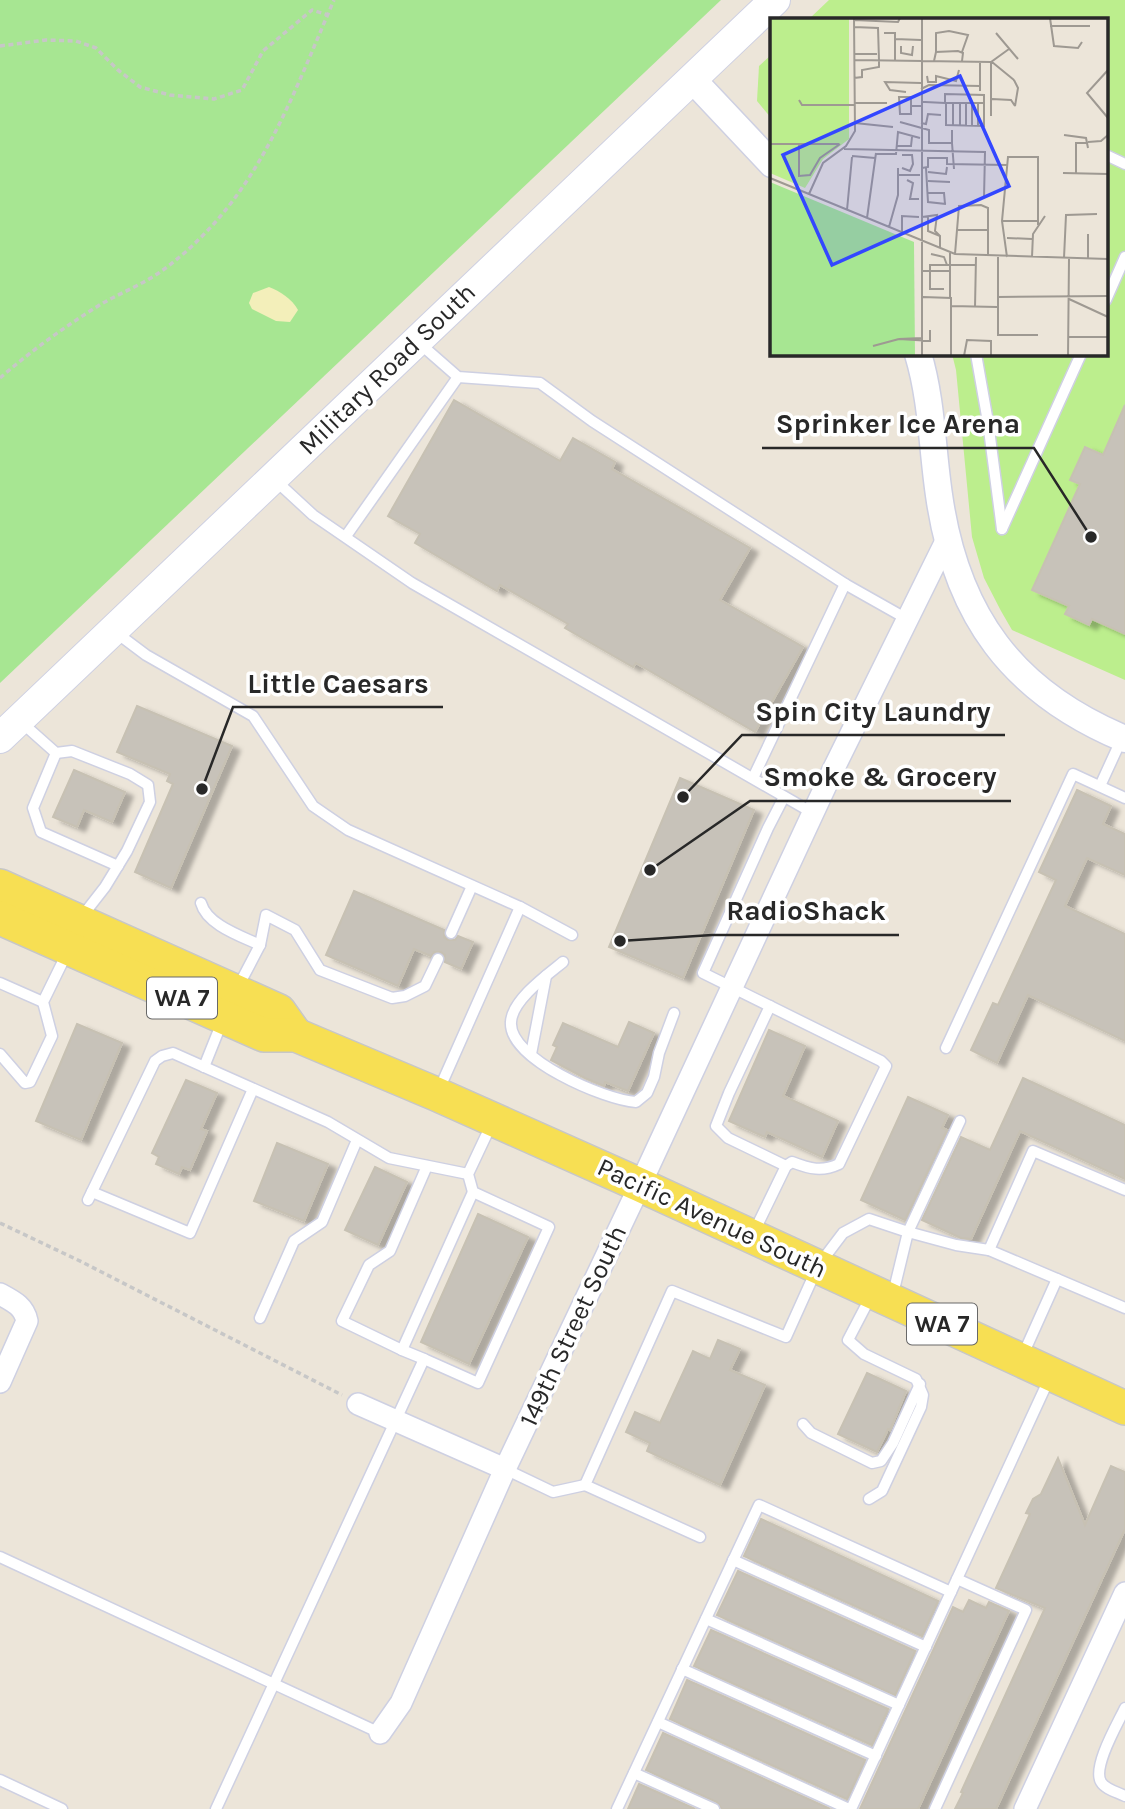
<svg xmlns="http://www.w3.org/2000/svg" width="1125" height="1809" viewBox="0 0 1125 1809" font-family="Karla,sans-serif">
  <defs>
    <filter id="shadow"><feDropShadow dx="8" dy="4.5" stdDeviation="2" flood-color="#0004"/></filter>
  </defs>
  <rect width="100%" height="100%" fill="#ece5d9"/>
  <polygon fill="#a7e692" points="0,0 721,0 0,683"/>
  <path fill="#f3efba" d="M269,287C280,291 292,299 298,310L290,322L276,321L252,309L249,303L253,293Z"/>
  <g fill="#bcee8d">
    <polygon points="829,0 1125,0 1125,680 1012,630 1001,611 984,578 972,537 956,370 952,354 1106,354 1106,19 809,19"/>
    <polygon points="771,55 771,118 757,101 759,66"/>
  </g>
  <g fill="#c7c2b9" stroke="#c7c1b3" stroke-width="2" filter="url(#shadow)">
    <polygon points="454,400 560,461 573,438 615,462 612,469 750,548 720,600 803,647 755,732 636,663 633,667 565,628 568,624 500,585 497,591 415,543 420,534 388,516"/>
    <polygon points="1125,405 1125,634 1092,619 1089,625 1065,614 1069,606 1032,590 1080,484 1070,480 1085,447 1103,455"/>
    <polygon points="137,706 232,746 171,888 135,872 173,784 167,781 170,774 117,752"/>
    <polygon points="74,770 125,792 112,822 84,810 77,827 53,817"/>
    <polygon points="680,778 754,810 683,978 609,947"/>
    <polygon points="1077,790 1111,806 1103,824 1125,834 1125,875 1087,858 1065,906 1125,934 1125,1041 1028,995 997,1063 971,1050 993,1003 998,1005 1056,880 1039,872"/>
    <polygon points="354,891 444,930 444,937 448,940 455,940 458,936 473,942 461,969 445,962 445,955 441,952 434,952 431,956 414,949 398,986 326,955"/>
    <polygon points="629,1022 654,1033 628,1091 605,1082 604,1086 585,1078 551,1060 557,1047 553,1045 563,1023 618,1047"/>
    <polygon points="77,1024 122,1043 81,1140 36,1121"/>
    <polygon points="769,1030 805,1046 783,1096 838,1121 822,1157 767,1132 765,1137 729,1121"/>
    <polygon points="1023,1078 1125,1125 1125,1179 1020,1131 971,1239 961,1238 922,1220 961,1137 990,1150"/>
    <polygon points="186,1080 217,1093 201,1129 207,1131 190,1170 182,1167 179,1174 156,1164 159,1157 152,1153"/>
    <polygon points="908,1097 948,1115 942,1128 947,1130 905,1220 861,1200"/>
    <polygon points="277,1143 328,1164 304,1221 254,1201"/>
    <polygon points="375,1167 407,1182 378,1245 345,1230"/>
    <polygon points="478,1214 528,1237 469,1364 421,1342"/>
    <polygon points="718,1340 740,1349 730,1370 765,1385 720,1485 647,1451 650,1443 626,1432 635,1412 660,1423 693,1351 710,1359"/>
    <polygon points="867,1373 906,1391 890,1430 888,1429 877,1452 838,1434"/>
    <polygon points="1058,1458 1085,1525 1111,1466 1125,1472 1125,1529 996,1809 955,1809 963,1793 961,1792 1045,1608 996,1588 1030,1514 1026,1513 1033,1499 1041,1494"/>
    <polygon points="761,1519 938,1601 922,1636 744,1556"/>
    <polygon points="738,1571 915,1651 895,1695 717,1615"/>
    <polygon points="969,1600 986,1608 989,1602 1009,1611 918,1809 860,1809 953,1607 963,1612"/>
    <polygon points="711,1630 888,1709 872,1745 694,1666"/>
    <polygon points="687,1680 865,1760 847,1799 670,1719"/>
    <polygon points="663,1733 830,1809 722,1809 717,1802 646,1770"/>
    <polygon points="639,1784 695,1809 628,1809"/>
  </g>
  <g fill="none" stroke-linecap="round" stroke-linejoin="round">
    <defs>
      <g id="service">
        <polyline points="1106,155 1125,164"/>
        <polyline points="1106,300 1125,257"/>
        <polyline points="418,342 458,377 540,383 592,421 845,584"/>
        <polyline points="976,354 988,422 1002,529"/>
        <polyline points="275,480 313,515 412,583 813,813"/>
        <polyline points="1002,529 1081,354"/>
        <polyline points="346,536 458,377"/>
        <polyline points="114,631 146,655 253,716 313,806 348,830 520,907 572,935"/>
        <polyline points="20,721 56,753 72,751 130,774 148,785 150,802 127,851 105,887 80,919"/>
        <polyline points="56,753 33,808 41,832 118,866"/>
        <polyline points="753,778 845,584 907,619"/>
        <polyline points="1100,786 1122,738"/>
        <path d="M201,903C207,925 241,936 260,945"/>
        <polyline points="451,933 472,886"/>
        <path d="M563,962C547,975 512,1000 511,1022C508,1059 605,1100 636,1102L647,1093L654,1077L659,1053L674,1013"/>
        <polyline points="0,983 43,1002"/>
        <polyline points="238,987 260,945 266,915 295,930 320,970 392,998 405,996 425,986 438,959"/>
        <polyline points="770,1006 729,1093 716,1126 728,1138 786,1166"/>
        <polyline points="946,1048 1073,774 1125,798"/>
        <polyline points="0,1054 25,1083 30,1082 52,1036 43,1002 68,951"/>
        <polyline points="531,1054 546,976"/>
        <polyline points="204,1067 222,1022"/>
        <polyline points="438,1092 520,907"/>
        <polyline points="1125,1190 1033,1151 989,1250 1125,1308"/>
        <polyline points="92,1192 190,1233 253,1089"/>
        <polyline points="88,1200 155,1061 162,1056 173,1053 328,1122 389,1158 468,1174"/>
        <path d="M753,1234L786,1166L792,1162C810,1169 822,1172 839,1164L886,1066L881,1061L703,973L768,828L784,797"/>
        <polyline points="892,1298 908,1232 956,1245 989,1250"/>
        <polyline points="260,1318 294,1241 322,1222 357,1140"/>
        <polyline points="402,1350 342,1321 369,1265 390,1251 427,1166"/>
        <polyline points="1022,1357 1057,1279"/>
        <polyline points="424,1359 402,1350 473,1192"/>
        <polyline points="803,1424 811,1433 872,1463 881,1461 893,1443 920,1384"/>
        <polyline points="505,1469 553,1492 585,1485"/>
        <polyline points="869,1499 882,1491 921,1407 923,1395 916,1379 864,1354 848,1340 872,1294"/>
        <polyline points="700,1537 585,1485 672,1291 786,1337 818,1266 843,1233 869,1219 908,1232 960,1121"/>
        <polyline points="0,1557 380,1733"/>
        <polyline points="733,1560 926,1647"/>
        <polyline points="706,1619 899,1705"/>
        <polyline points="682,1669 876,1756"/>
        <path d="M1125,1708C1118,1723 1092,1767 1101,1782C1105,1789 1117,1792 1125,1796"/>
        <polyline points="658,1722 849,1809"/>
        <polyline points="634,1773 714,1809"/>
        <polyline points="0,1780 62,1809"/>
        <polyline points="216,1809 424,1359 478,1383 549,1227 473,1192 468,1174 492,1123"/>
        <polyline points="617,1809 759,1505 951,1592"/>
        <polyline points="851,1809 1050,1377"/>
        <polyline points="935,1809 1026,1610 957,1579"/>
      </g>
      <g id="minor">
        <path d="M0,1294C13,1301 24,1306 27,1321L0,1382"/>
        <polyline points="358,1404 505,1469"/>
        <polyline points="380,1733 401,1703 505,1469 640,1185 833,770 947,539"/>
        <polyline points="1025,1809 1125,1593"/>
      </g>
      <g id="tertiary">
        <polyline points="692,79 772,164"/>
        <path d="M918,354C932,400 932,448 939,495C956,615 1012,692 1125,739"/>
      </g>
      <polyline id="secondary" points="0,738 775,0"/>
      <g id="primary">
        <polyline points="0,886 279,1011 296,1035"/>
        <polyline points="0,918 264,1035 296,1035 436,1094 640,1185 1125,1408"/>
      </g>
    </defs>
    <use href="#service" stroke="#ced0e2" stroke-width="13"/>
    <use href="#minor" stroke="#ced0e2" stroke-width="24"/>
    <use href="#tertiary" stroke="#ced0e2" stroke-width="29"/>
    <use href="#secondary" stroke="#ced0e2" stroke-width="32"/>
    <use href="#primary" stroke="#c7c7c7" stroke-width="36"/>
    <g stroke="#c7c7c7" stroke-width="3.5" stroke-dasharray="5 3.5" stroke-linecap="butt">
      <polyline points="0,46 46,40 76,41 96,48 118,70 140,87 170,95 214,99 242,90 263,51 312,10 328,15"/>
      <path d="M0,378C32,350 67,325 103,303C123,292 145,283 163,270C257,201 290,101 334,0"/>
      <polyline points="0,1223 82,1262 342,1395"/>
    </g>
    <use href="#service" stroke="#fff" stroke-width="10"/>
    <use href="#minor" stroke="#fff" stroke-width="21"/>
    <use href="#tertiary" stroke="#fff" stroke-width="26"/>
    <use href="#secondary" stroke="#fff" stroke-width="30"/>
    <use href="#primary" stroke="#f7df53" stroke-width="33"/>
  </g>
  <g text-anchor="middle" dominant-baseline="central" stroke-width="7" stroke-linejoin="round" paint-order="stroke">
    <g fill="#fff" stroke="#686868" stroke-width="2">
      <rect x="147" y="977.5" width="70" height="41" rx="5"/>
      <rect x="907" y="1303.5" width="70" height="41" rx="5"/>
    </g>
    <g font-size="24" font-weight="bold" fill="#282828">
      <text x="182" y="998">WA 7</text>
      <text x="942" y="1324">WA 7</text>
    </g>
    <g font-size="26" fill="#282828" stroke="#fff">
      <text transform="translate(387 369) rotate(-44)">Military Road South</text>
      <text transform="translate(712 1218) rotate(25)">Pacific Avenue South</text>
      <text transform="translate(573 1326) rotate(-65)">149th Street South</text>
    </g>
  </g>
  <g transform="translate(770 18)">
    <rect width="338" height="338" fill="#ece5d9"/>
    <path d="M0,164L144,224L145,338H0Z" fill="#a7e692"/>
    <path d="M0,0H79V121L53,141L35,170L0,155Z" fill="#bcee8d"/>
    <path fill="none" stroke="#9e9992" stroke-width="2" d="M152,0V338M280,0L284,28L308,30L312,24M84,2L128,4L130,0M280,8H320M84,9L108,10L109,42M114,15H125V42M226,15L248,41M125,21L151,22M131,28V35L142,37L143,28M166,34V15L179,13L198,17L192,34M84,36H107M84,42L221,44L239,31M164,43L166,34L188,33L193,35L192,43M210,44V73M221,44V98M222,44L244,62M338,52L317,75L338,100M157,58L158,64H166V58L186,63L189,52M84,60L92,59V52L109,49V42M244,62L248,70L245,88M151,71L159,67L210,68M136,74L120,72L115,64L151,65M222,81L241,82L245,88M29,82L32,87H85M151,84H155L175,85H214V108L176,107V85M85,85H117M175,85V76L214,77V85M190,85V107M141,88V96H130L129,79H141V88H151M130,104L159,112V125H182V112M85,105L123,109M151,105L156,106L158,96L171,97M183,107V85M196,108V85M202,108V85M208,108V85M294,117L316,120L318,130M318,124L331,123L338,117M182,125L184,151M0,126H69M29,126V158L40,157L50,140L70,126M127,128H141L142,119M74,131L215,134L214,180M106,136H126L128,114L150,120M82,138L105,140M132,150L140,153L143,146L142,137H132M152,150L158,149V140H177V146L237,147M156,150L158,184L176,186M158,154L176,156L177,149M293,155L338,156M306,156V125H318M128,157H150M0,160L185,236L338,241M137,162L143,165L140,181H149M158,163L180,164M158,175H174L175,186M39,176L53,145L76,128L85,113L84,0M77,192L82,139M152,199L167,197L165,213L170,218M158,199V213L170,218V229M97,200L106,135M232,203H268M119,209L128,177V150M188,212H218M132,214V198L149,199M318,216V241M237,220L262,221M161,236L174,239L177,247M185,236L189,188L211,187L218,190V238M228,239V317H268M237,239L232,203L238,139H268V207M262,239L263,216L275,198M294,240L296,197L327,196M152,253H180M174,271H160V247H206M153,279L181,280V338M180,279V235M227,279L338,278M299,281L338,299M181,288L227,289M205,289L206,239M298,319H338M152,320L129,321L160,323V312M103,328L129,321M194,338L197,322L221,323V338M298,338L299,241"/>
    <path fill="#3347ff" fill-opacity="0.15" stroke="#3347ff" stroke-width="3.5" d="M190,58L239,168L62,247L13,137Z"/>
    <rect width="338" height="338" fill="none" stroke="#282828" stroke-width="3.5"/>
  </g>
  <path fill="none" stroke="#282828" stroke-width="2.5" d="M1091 537L1034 448H762M202 789L233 707H443M683 797L742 735H1005M650 870L750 801H1011M620 941L712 935H899"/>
  <g fill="#282828" stroke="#fff" stroke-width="2.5">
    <circle cx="1091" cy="537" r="7"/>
    <circle cx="202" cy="789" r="7"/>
    <circle cx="683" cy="797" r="7"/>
    <circle cx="650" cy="870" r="7"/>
    <circle cx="620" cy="941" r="7"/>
  </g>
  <g font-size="28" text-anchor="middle" font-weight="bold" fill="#282828" stroke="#fff" stroke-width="7" stroke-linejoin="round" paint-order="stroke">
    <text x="898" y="433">Sprinker Ice Arena</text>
    <text x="338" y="693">Little Caesars</text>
    <text x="873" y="721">Spin City Laundry</text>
    <text x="880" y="786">Smoke &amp; Grocery</text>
    <text x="806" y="920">RadioShack</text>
  </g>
</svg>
